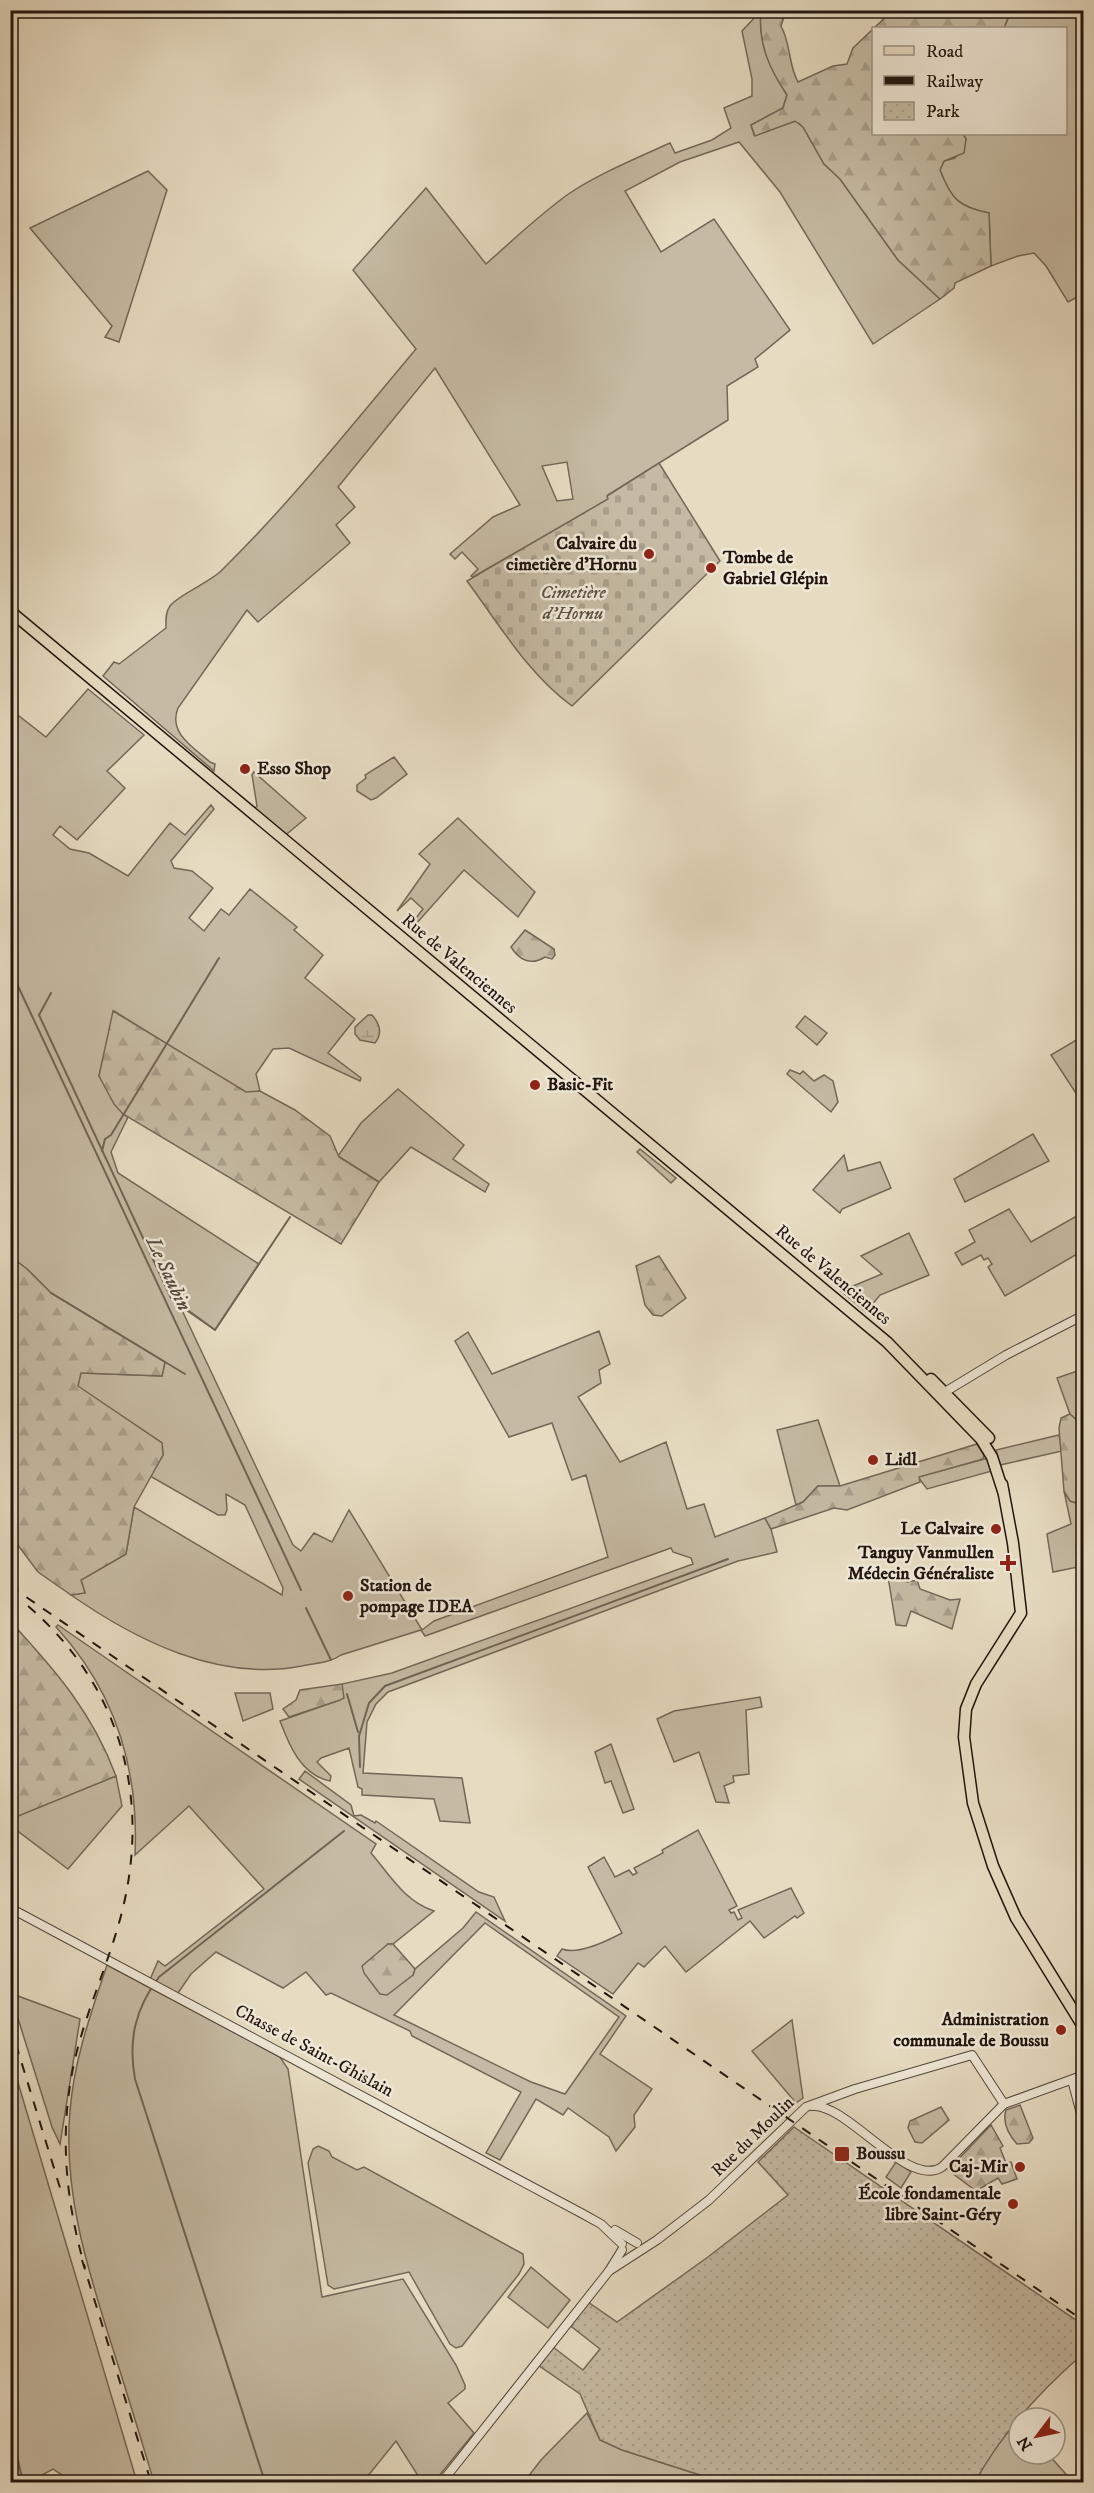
<svg xmlns="http://www.w3.org/2000/svg" width="1094" height="2493" viewBox="0 0 1094 2493" font-family="'IM FELL DW Pica',serif">
  <defs>
    <pattern id="forest-firs" width="22" height="20" patternUnits="userSpaceOnUse" patternTransform="scale(1.5)"><rect width="22" height="20" fill="#c5baa3"/><path d="M5 1l3.5 6h-7zM16 11l3.5 6h-7z" fill="#a99f8b"/></pattern>
    <pattern id="wetland-marsh" width="20" height="14" patternUnits="userSpaceOnUse" patternTransform="scale(1.5)"><rect width="20" height="14" fill="#c5baa3"/><path d="M1 5h8M5 5V1M11 12h8M15 12V8" fill="none" stroke="#a99f8b"/></pattern>
    <pattern id="cemetery-stones" width="16" height="16" patternUnits="userSpaceOnUse" patternTransform="scale(1.5)"><rect width="16" height="16" fill="#c5baa3"/><path d="M2 7V4a2 2 0 0 1 4 0v3zM10 15v-3a2 2 0 0 1 4 0v3z" fill="#a99f8b"/></pattern>
    <pattern id="park-dots" width="8" height="8" patternUnits="userSpaceOnUse" patternTransform="scale(1.5)"><rect width="8" height="8" fill="#c5baa3"/><path d="M2 2h.1M6 6h.1" fill="none" stroke="#a99f8b" stroke-width="1.8" stroke-linecap="round"/></pattern>
  </defs>
  <rect width="100%" height="100%" fill="#e7dcc2"/>
  <filter id="stains"><feTurbulence type="fractalNoise" baseFrequency=".00333" numOctaves="4"/><feColorMatrix values="0 0 0 0 .2 0 0 0 0 .09 0 0 0 0 .02 0 0 0 .5 -.17"/></filter>
  <radialGradient id="worn" r=".72"><stop offset=".6" stop-color="#630" stop-opacity="0"/><stop offset="1" stop-color="#630" stop-opacity=".3"/></radialGradient>
  <g fill="#c5baa3" stroke="#736858" stroke-width="1.5" fill-rule="evenodd">
    <path d="M758,11H761C758,41 771,71 787,95L783,108L751,125L754,135L796,121L803,127L824,164L840,179L898,260L940,299L873,344L780,192L739,142L680,162L625,191L661,252L714,219L790,330L755,359L758,367L727,386L728,420L608,495L612,497L473,577L471,576L478,569L462,552L455,559L450,554L493,517L520,505L435,368L338,487L355,507L336,525L350,543L258,622L247,610L178,708C168,733 193,747 210,762L215,764L214,771L103,676L114,662L119,664L166,628C166,621 165,613 170,606C178,595 209,583 222,570C292,501 353,424 416,349L353,270L426,188L486,264C513,240 538,216 567,195C598,174 635,159 670,143L675,153L712,140L731,128L724,108L752,96V79L742,31L757,15ZM567,462L573,499L557,501L542,466Z"/>
    <path d="M1011,11H1083V294L1068,302L1046,266L1034,253L1018,256L991,266L989,213C958,207 951,199 940,170L944,161L955,158L966,139L963,134H1066V28H1004Z"/>
    <polygon points="148,171 167,190 119,342 105,337 112,326 30,228"/>
    <path d="M88,689L144,735L107,771L125,788L77,840L60,826L53,835L70,849L89,853L128,876L170,823L185,835L211,805L214,809L171,861L174,868L192,871L213,888L189,918L204,931L221,909L229,915L250,889L297,927L294,930L323,955L305,978L355,1019L328,1053L361,1078L360,1081L289,1048L273,1049L256,1074L260,1091L246,1093L114,1011L99,1076L123,1114L128,1117L111,1152L118,1173L259,1264L215,1330L180,1306L293,1545L301,1551L314,1533L332,1542L349,1510L422,1630L434,1621L608,1557L586,1475L572,1480L552,1423L509,1437L455,1341L468,1332L492,1374L599,1331L610,1364L599,1370L601,1383L578,1397L620,1462L666,1442L687,1509L704,1504L715,1537L765,1518L771,1529L777,1552L738,1561L388,1692L376,1704L367,1722L363,1773L462,1778L470,1823L440,1821L434,1799L362,1795V1789L358,1787L349,1748L321,1758L317,1762L331,1776L330,1781C301,1775 289,1745 280,1721L340,1700L342,1684L392,1673L693,1564L691,1558L673,1552L671,1548L425,1636L421,1630L341,1655C330,1663 315,1663 302,1666C219,1682 137,1641 71,1595L85,1593L81,1580L126,1554L134,1507L282,1595L283,1588L245,1505L226,1494L227,1510L225,1515H218L150,1476L163,1455L162,1443L77,1386L81,1373L162,1376L165,1362L51,1293L27,1269L11,1257L10,709L46,737Z"/>
    <polygon points="394,757 407,774 376,798 371,800 357,791 357,785 366,778 365,775"/>
    <polygon points="254,772 306,818 282,838 251,812 257,806 252,775"/>
    <polygon points="458,818 535,892 518,917 464,870 415,925 412,923 423,909 411,898 397,911 430,864 419,854"/>
    <polygon points="805,1016 827,1033 817,1045 796,1027"/>
    <polygon points="1083,1036 1083,1104 1051,1055"/>
    <polygon points="790,1070 800,1074 803,1071 814,1081 824,1075 833,1081 838,1102 831,1112 787,1074"/>
    <polygon points="398,1089 464,1145 453,1159 489,1184 485,1192 411,1147 379,1182 338,1156 361,1123"/>
    <polygon points="1033,1134 1049,1161 965,1202 954,1179"/>
    <polygon points="640,1149 676,1178 671,1183 637,1152"/>
    <polygon points="844,1155 848,1171 880,1162 891,1188 842,1209 840,1213 813,1190"/>
    <polygon points="1009,1209 1031,1242 1082,1213 1084,1250 1005,1296 988,1267 992,1264 988,1258 984,1260 981,1255 962,1265 955,1253 975,1242 969,1230"/>
    <polygon points="909,1233 929,1275 880,1295 866,1312 841,1291 882,1274 861,1256"/>
    <polygon points="1083,1369 1083,1426 1070,1414 1057,1378"/>
    <polygon points="818,1420 840,1486 818,1486 803,1502 796,1505 777,1430"/>
    <polygon points="1059,1435 1062,1451 1000,1465 996,1450"/>
    <polygon points="992,1457 992,1471 927,1489 918,1477"/>
    <polygon points="1064,1491 1070,1501 1083,1505 1083,1566 1053,1572 1047,1534 1071,1524"/>
    <path d="M58,1625L376,1844L371,1853C390,1875 404,1901 434,1911L393,1944H388L413,1975L415,1969L463,1928L476,1912L626,2016L600,2054L652,2089L634,2115L635,2127L616,2151L609,2137L568,2108L563,2115L536,2099L500,2160L486,2153L521,2092L412,2036L410,2031L331,1993L326,1995L306,1972L283,1988L216,1952L191,1974L176,1996L149,1982L158,1961L165,1966L264,1889L189,1806L135,1855C139,1769 115,1691 56,1627ZM485,1923L619,2017L565,2094L531,2082L394,2015Z"/>
    <polygon points="235,1693 270,1693 273,1709 243,1721"/>
    <polygon points="760,1697 762,1707 746,1710 749,1774 733,1776 734,1782 724,1786 729,1803 716,1802 699,1752 674,1762 657,1719 674,1711"/>
    <polygon points="611,1744 634,1809 623,1813 611,1781 605,1783 595,1752"/>
    <polygon points="305,1771 351,1805 354,1816 361,1815 375,1823 376,1821 479,1892 494,1897 505,1921 299,1779"/>
    <polygon points="116,1776 122,1806 68,1869 11,1826 10,1819"/>
    <path d="M698,1830L737,1906L729,1910L731,1913L734,1912L738,1920L742,1918L738,1910L791,1888L804,1913L797,1918L795,1916L764,1938L750,1921L686,1972L665,1946L644,1967L638,1963L613,1994L557,1956L562,1949C578,1955 607,1941 622,1933L588,1867L604,1857L615,1877L629,1870L633,1875L637,1873L634,1868L663,1853L662,1850Z"/>
    <path d="M107,1965L280,2057L288,2069L322,2297L403,2279L456,2365L465,2385V2389L448,2403L474,2433L434,2482H422L396,2441L363,2482H154C140,2436 126,2389 111,2343C87,2267 63,2191 70,2111C74,2060 91,2013 107,1965Z"/>
    <polygon points="10,1993 80,2019 60,2144 52,2127"/>
    <polygon points="792,2020 803,2098 796,2103 752,2051"/>
    <polygon points="10,2059 11,2059 137,2482 73,2482 53,2469 29,2482 11,2482"/>
    <polygon points="318,2146 329,2151 332,2157 357,2170 364,2167 523,2254 524,2264 519,2274 462,2346 456,2348 450,2344 409,2272 334,2289 328,2285 308,2163 313,2149"/>
    <polygon points="896,2162 911,2172 901,2188 886,2177"/>
    <polygon points="531,2267 570,2300 548,2328 508,2297"/>
    <polygon points="587,2413 600,2440 622,2450 722,2482 524,2482 541,2460"/>
    <polygon points="1018,2419 1019,2454 1048,2454 1073,2482 975,2482 989,2456"/>
  </g>
  <g fill="url(#forest-firs)" stroke="#736858" stroke-width="1.5">
    <path d="M761,11H786L781,26C791,44 788,64 798,82L833,66L847,64L853,48L892,11H1011L1004,28H874V134H963L966,139L964,153L944,161L940,170C951,199 959,207 989,213L991,266L955,283L954,288L940,299L898,260L840,179L824,164L803,127L795,121L755,136L751,125L783,108L787,95C769,68 758,44 761,11Z"/>
    <path d="M525,930L554,949L555,955L552,959L545,957C531,966 519,960 511,947Z"/>
    <polygon points="113,1011 246,1092 260,1091 295,1110 330,1136 339,1157 379,1182 341,1244 123,1114 114,1104 99,1076"/>
    <polygon points="659,1256 686,1298 662,1316 653,1315 645,1305 636,1266"/>
    <polygon points="11,1257 27,1269 51,1293 165,1362 162,1376 81,1373 78,1386 162,1443 163,1455 134,1507 126,1554 81,1580 85,1593 71,1595 38,1572 11,1536"/>
    <polygon points="1070,1414 1083,1426 1083,1505 1070,1501 1064,1491 1059,1428 1061,1418"/>
    <polygon points="977,1444 984,1455 983,1459 919,1477 920,1482 847,1510 834,1508 771,1529 765,1518 803,1502 818,1486 840,1486"/>
    <polygon points="894,1574 907,1582 917,1580 920,1589 950,1600 960,1599 952,1629 911,1611 906,1626 896,1625 888,1577"/>
    <path d="M10,1621C56,1671 92,1712 116,1776L11,1819Z"/>
    <polygon points="342,1684 344,1698 340,1700 289,1717 283,1709 296,1700 300,1690"/>
    <polygon points="388,1944 393,1944 415,1969 413,1975 387,1995 380,1994 364,1973 362,1966"/>
    <path d="M1020,2105L1033,2138L1029,2143L1017,2144C1009,2135 1002,2123 1006,2110Z"/>
    <polygon points="941,2107 949,2120 922,2143 915,2142 908,2128 910,2121"/>
    <polygon points="991,2125 1003,2146 1000,2148 1006,2163 1011,2162 1017,2179 1002,2184 998,2178 976,2191 948,2170"/>
  </g>
  <path fill="url(#wetland-marsh)" stroke="#736858" stroke-width="1.5" d="M368,1015H372C380,1024 383,1033 375,1043L360,1040L355,1034V1027Z"/>
  <path fill="url(#cemetery-stones)" stroke="#736858" stroke-width="1.5" d="M659,463L720,561L572,706C528,674 499,624 467,581L608,499L607,496Z"/>
  <path fill="url(#park-dots)" stroke="#736858" stroke-width="1.5" d="M794,2127L1083,2325V2354C1041,2390 1002,2433 975,2482H722L622,2450L600,2440L580,2394L535,2363L549,2344L583,2370L600,2349L567,2323L585,2300L617,2322L708,2257L788,2195L758,2162Z"/>
  <g fill="none" stroke-linecap="round" stroke-linejoin="round">
    <g stroke="#706455" stroke-width="2">
      <polyline points="10,969 301,1590"/>
      <polyline points="51,993 39,1015 171,1298 215,1330 290,1217"/>
      <polyline points="102,1151 105,1139 111,1135 219,958"/>
      <polyline points="51,1293 185,1374"/>
      <polyline points="1078,1470 1084,1471"/>
      <polyline points="306,1608 331,1660"/>
      <polyline points="347,1694 358,1732"/>
      <polyline points="359,1736 369,1703 385,1686 728,1559"/>
      <polyline points="359,1737 360,1767"/>
      <polyline points="10,2426 23,2482"/>
      <path d="M265,2482L135,2079C128,2040 135,2009 159,1977L344,1831"/>
    </g>
    <defs>
      <g id="minor">
        <polyline points="940,1395 1006,1355 1084,1315"/>
        <polyline points="10,1908 583,2214 601,2224 622,2244"/>
        <polyline points="1072,2080 1084,2125"/>
        <path d="M813,2106C848,2104 909,2190 942,2167L1004,2104L1084,2075"/>
        <polyline points="615,2230 637,2243"/>
        <polyline points="609,2271 657,2240 709,2200 806,2107 855,2089 972,2055 1004,2104"/>
        <polyline points="442,2482 609,2271 622,2250"/>
      </g>
      <g id="major">
        <polyline points="10,611 887,1342 981,1439 992,1457 1003,1491"/>
        <polyline points="931,1379 989,1438"/>
        <polyline points="1002,1484 1013,1543 1021,1613 976,1684 966,1709 964,1737 973,1803 993,1866 1016,1918 1084,2028"/>
      </g>
    </defs>
    <use href="#minor" stroke="#52473b" stroke-width="10"/>
    <use href="#major" stroke="#21150e" stroke-width="13"/>
    <use href="#minor" stroke="#efe8d7" stroke-width="8"/>
    <use href="#major" stroke="#e7dcc2" stroke-width="10"/>
    <g stroke="#21150e" stroke-width="2" stroke-dasharray="10 10" stroke-linecap="butt">
      <polyline points="10,1586 1084,2321"/>
      <path d="M28,1606C123,1688 153,1803 119,1923C104,1976 80,2025 71,2079C60,2144 67,2205 85,2268"/>
      <polyline points="10,2025 61,2191"/>
      <polyline points="82,2260 151,2482"/>
    </g>
  </g>
  <g fill="#8f2418" stroke="#efe8d7" stroke-width="2">
    <circle cx="649" cy="554" r="6"/>
    <circle cx="711" cy="568" r="6"/>
    <circle cx="245" cy="769" r="6"/>
    <circle cx="535" cy="1085" r="6"/>
    <circle cx="873" cy="1460" r="6"/>
    <circle cx="996" cy="1529" r="6"/>
    <path d="M1005 1554h6v6h6v6h-6v6h-6v-6h-6v-6h6z"/>
    <circle cx="348" cy="1596" r="6"/>
    <circle cx="1061" cy="2030" r="6"/>
    <rect x="834" y="2146" width="16" height="16" rx="3"/>
    <circle cx="1020" cy="2167" r="6"/>
    <circle cx="1013" cy="2204" r="6"/>
  </g>
  <g text-anchor="middle" dominant-baseline="central" stroke-width="5" stroke-linejoin="round" paint-order="stroke">
    <g font-size="18" font-weight="bold" fill="#21150e" stroke="#efe8d7" text-anchor="end">
      <text x="637" y="544">Calvaire du<tspan x="637" dy="21">cimetière d'Hornu</tspan></text>
      <text x="723" y="558" text-anchor="start">Tombe de<tspan x="723" dy="21">Gabriel Glépin</tspan></text>
      <text x="257" y="769" text-anchor="start">Esso Shop</text>
      <text x="547" y="1085" text-anchor="start">Basic-Fit</text>
      <text x="885" y="1460" text-anchor="start">Lidl</text>
      <text x="984" y="1529">Le Calvaire</text>
      <text x="994" y="1553">Tanguy Vanmullen<tspan x="994" dy="21">Médecin Généraliste</tspan></text>
      <text x="360" y="1586" text-anchor="start">Station de<tspan x="360" dy="21">pompage IDEA</tspan></text>
      <text x="1049" y="2020">Administration<tspan x="1049" dy="21">communale de Boussu</tspan></text>
      <text x="856" y="2154" text-anchor="start">Boussu</text>
      <text x="1008" y="2167">Caj-Mir</text>
      <text x="1001" y="2194">École fondamentale<tspan x="1001" dy="21">libre Saint-Géry</tspan></text>
    </g>
    <g font-size="18" font-style="italic" fill="#5a4f42" stroke="#efe8d7">
      <text x="573" y="593">Cimetière<tspan x="573" dy="21">d'Hornu</tspan></text>
    </g>
    <g font-size="18" fill="#21150e" stroke="#efe8d7">
      <text transform="translate(459 964) rotate(40)">Rue de Valenciennes</text>
      <text transform="translate(833 1275) rotate(40)">Rue de Valenciennes</text>
      <text transform="translate(314 2051) rotate(28)">Chasse de Saint-Ghislain</text>
      <text transform="translate(753 2137) rotate(-44)">Rue du Moulin</text>
    </g>
    <g font-size="20" font-style="italic" fill="#55493e" stroke="#efe8d7">
      <text transform="translate(168 1274) rotate(65)">Le Saubin</text>
    </g>
  </g>
  <rect width="1094" height="2493" fill="none" stroke="#e7dcc2" stroke-width="36"/>
  <rect x="12" y="12" width="1070" height="2469" fill="none" stroke="#21150e" stroke-width="3"/>
  <rect x="18" y="18" width="1058" height="2457" fill="none" stroke="#21150e" stroke-width="1.5"/>
  <rect x="872" y="27" width="195" height="108" fill="#efe8d7" stroke="#9d9487" stroke-width="1.5"/>
  <rect x="884" y="46" width="30" height="9" fill="#e7dcc2" stroke="#9d9487" stroke-width="1.5"/>
  <text x="926" y="57" font-size="18" fill="#21150e">Road</text>
  <rect x="884" y="76" width="30" height="9" fill="#21150e" stroke="#9d9487" stroke-width="1.5"/>
  <text x="926" y="87" font-size="18" fill="#21150e">Railway</text>
  <rect x="884" y="102" width="30" height="18" fill="url(#park-dots)" stroke="#9d9487" stroke-width="1.5"/>
  <text x="926" y="117" font-size="18" fill="#21150e">Park</text>
  <g transform="translate(1037 2436) rotate(238)"><circle r="28" fill="#efe8d7" stroke="#9d9487" stroke-width="1.5"/>
  <path d="M0-4.5L10 22L0 15L-10 22Z" fill="#8f2418"/>
  <text y="-9" font-size="16" font-weight="bold" text-anchor="middle" fill="#21150e">N</text>
  </g>
  <rect width="100%" height="100%" filter="url(#stains)"/>
  <rect width="100%" height="100%" fill="url(#worn)"/>
</svg>
